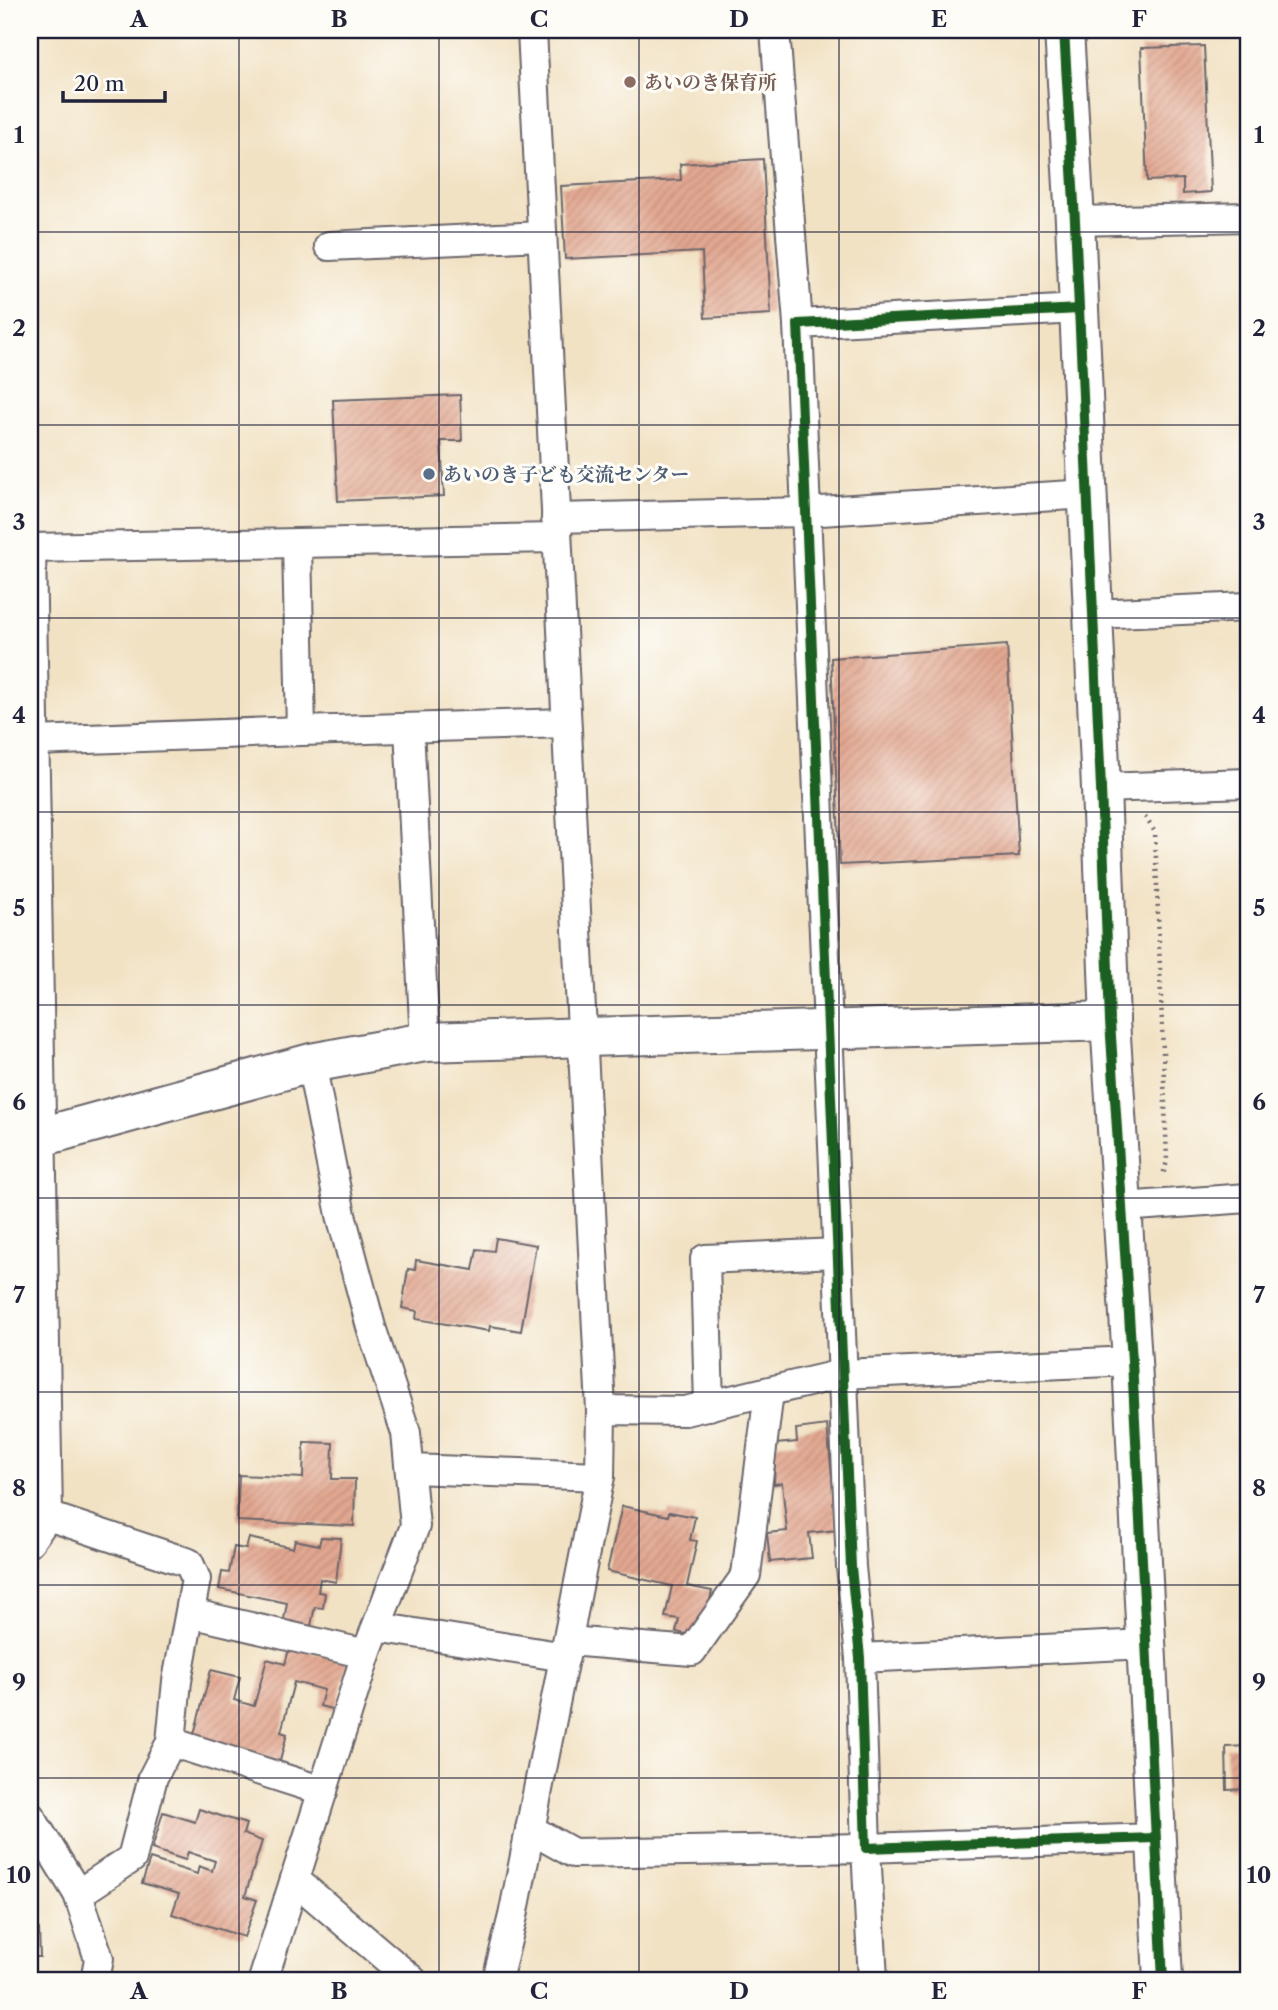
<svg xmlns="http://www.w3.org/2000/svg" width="1278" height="2010" viewBox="0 0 1278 2010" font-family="'Libre Caslon Text','Noto Serif JP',serif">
  <defs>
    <pattern id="building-hatch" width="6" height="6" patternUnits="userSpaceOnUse" patternTransform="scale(1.75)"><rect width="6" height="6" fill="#e2a790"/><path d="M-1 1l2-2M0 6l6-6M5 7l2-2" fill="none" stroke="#c28f7d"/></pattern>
  </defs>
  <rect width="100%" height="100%" fill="#fdfcf7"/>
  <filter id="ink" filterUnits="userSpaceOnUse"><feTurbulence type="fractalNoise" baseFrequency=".0143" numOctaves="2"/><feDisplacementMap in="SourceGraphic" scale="14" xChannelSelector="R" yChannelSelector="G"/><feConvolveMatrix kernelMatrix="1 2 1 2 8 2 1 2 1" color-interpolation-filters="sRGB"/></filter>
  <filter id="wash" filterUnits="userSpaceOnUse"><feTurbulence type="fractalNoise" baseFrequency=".00686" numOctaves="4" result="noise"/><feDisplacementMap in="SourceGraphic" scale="28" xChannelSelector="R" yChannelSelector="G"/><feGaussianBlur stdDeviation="1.57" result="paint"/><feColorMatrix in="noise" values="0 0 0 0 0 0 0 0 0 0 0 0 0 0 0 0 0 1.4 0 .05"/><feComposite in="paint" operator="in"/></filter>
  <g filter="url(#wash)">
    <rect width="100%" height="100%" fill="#f2e2c4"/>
    <g id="blocks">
      <g fill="url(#building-hatch)">
        <polygon points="1204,46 1211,192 1183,194 1183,179 1147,181 1141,48"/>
        <polygon points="763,159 771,314 705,318 702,252 565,259 561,186 681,180 680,164"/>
        <polygon points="460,395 462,441 441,441 444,496 338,501 333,400"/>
        <polygon points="1007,645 1019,856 840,865 831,658"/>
        <polygon points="496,1238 536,1245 521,1331 490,1326 489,1331 416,1319 417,1311 402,1308 408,1269 415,1270 416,1260 473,1270 477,1249 494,1251"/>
        <polygon points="827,1425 837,1530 809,1533 812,1558 770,1562 767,1533 787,1531 782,1483 774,1484 776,1444 797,1442 796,1429"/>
        <polygon points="304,1442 333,1443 332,1479 355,1479 354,1526 237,1521 239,1475 303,1478"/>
        <polygon points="622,1506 668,1516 669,1512 695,1517 690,1540 697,1541 687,1586 712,1591 704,1626 697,1636 676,1632 679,1619 665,1617 672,1586 607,1571"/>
        <polygon points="321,1537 341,1538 336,1582 320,1579 318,1592 325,1593 323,1608 315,1607 310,1630 283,1625 287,1603 219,1589 222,1572 229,1573 234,1547 246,1549 249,1538 293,1548 295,1540 319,1545"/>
        <polygon points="290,1646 348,1662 335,1710 320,1706 324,1690 294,1682 281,1732 287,1734 280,1761 193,1738 211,1670 240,1677 234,1700 254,1706 267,1659 285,1664"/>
        <polygon points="1248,1746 1248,1789 1227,1790 1226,1747"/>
        <polygon points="199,1809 246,1824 243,1834 262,1841 245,1896 257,1900 244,1937 172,1914 179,1894 142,1883 150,1859 197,1874 199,1866 212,1871 215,1861 188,1852 185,1860 152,1849 163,1812 195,1822"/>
        <polygon points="30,1851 32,1851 38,1876 30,1878"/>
        <polygon points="30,1904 32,1904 33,1930 39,1929 40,1957 30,1957"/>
      </g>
    </g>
  </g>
  <g filter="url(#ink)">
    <use href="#blocks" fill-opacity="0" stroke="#6b656b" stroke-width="2"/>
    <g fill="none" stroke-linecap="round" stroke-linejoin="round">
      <defs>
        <g id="street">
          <polyline points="532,30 601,1410"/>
          <polyline points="775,30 798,324"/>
          <polyline points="1075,221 1248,217"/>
          <polyline points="329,246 542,236"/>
          <polyline points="1079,309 798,324 851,1567 860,1658 866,1848 1155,1838"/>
          <polyline points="556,518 805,512 1088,494"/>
          <polyline points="297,544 301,731"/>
          <polyline points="30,548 557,538"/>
          <polyline points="1093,614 1248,607"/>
          <polyline points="409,728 425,1042"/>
          <polyline points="34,741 301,731 566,723"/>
          <polyline points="1101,788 1248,783"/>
          <polyline points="1122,1207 1248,1198"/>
          <polyline points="709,1406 705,1259 837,1253"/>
          <polyline points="410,1469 600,1476"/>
          <polyline points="30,1518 48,1516 189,1563 196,1579 177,1681 171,1742 153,1777 132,1858 78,1894"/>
          <polyline points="30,1541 48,1516 31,548"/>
          <polyline points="190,1613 366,1654"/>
          <polyline points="377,1627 565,1657"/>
          <polyline points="568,1641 692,1651 746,1575 769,1392"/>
          <polyline points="860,1658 1146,1644"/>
          <polyline points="171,1742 323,1791"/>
          <polyline points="30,1816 78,1894 99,1959 95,1980"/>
          <polyline points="530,1829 573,1853 866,1848 873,1980"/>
          <polyline points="295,1880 412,1980"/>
          <polyline points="263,1980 366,1654 415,1526 406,1433 371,1327 341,1215 311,1063"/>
          <polyline points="497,1980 513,1916 600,1476 601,1410 685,1411 842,1374 1132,1361"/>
        </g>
        <g id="secondary">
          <polyline points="1064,30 1075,221 1101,788 1110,1021 1132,1361 1163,1980"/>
          <polyline points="30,1140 311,1063 425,1042 1110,1021"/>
        </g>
      </defs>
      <use href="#street" stroke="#6b656b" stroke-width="32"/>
      <use href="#secondary" stroke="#6b656b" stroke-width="42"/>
      <polyline stroke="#6b656b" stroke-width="4.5" stroke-dasharray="2 5" stroke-linecap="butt" points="1145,817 1155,832 1167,1161 1163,1175"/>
      <use href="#street" stroke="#fff" stroke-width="28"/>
      <use href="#secondary" stroke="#fff" stroke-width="38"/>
      <defs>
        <g id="cycleway">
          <polyline points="1064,30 1075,221 1101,788 1110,1021 1132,1361 1163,1980"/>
          <polyline points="1079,309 798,324 851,1567 860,1658 866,1848 1155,1838"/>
        </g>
      </defs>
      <use href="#cycleway" stroke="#fdfcf7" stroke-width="15"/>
      <use href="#cycleway" stroke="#1b5e20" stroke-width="10"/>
    </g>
  </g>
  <path fill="none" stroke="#22223b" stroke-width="2" stroke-opacity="0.55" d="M239,30V1980M439,30V1980M639,30V1980M839,30V1980M1039,30V1980M30,232H1248M30,425H1248M30,618H1248M30,812H1248M30,1005H1248M30,1198H1248M30,1392H1248M30,1585H1248M30,1778H1248"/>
  <circle fill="#8d6e63" stroke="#fdfcf7" stroke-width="2.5" cx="630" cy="82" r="7"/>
  <circle fill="#5c6f8a" stroke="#fdfcf7" stroke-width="2.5" cx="429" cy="474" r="7"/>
  <g text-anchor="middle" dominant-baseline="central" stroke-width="6" stroke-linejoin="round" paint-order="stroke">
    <g font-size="19" font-weight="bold" fill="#785e54" stroke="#fdfcf7" text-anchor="start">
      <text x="644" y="82">あいのき保育所</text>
    </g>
    <g font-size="19" font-weight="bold" fill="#4e5e75" stroke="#fdfcf7" text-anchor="start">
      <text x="443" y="474">あいのき子ども交流センター</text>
    </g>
  </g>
  <rect width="1278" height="2010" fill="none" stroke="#fdfcf7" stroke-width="77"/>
  <path d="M63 91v10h102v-10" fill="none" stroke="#22223b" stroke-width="3.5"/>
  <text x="74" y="91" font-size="21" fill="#22223b" stroke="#fdfcf7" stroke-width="5" paint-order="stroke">20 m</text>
  <rect x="38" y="38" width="1202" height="1934" fill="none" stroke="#22223b" stroke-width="2.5"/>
  <g font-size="23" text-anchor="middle" font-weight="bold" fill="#22223b">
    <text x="139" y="27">A</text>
    <text x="339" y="27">B</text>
    <text x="539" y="27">C</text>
    <text x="739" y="27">D</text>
    <text x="939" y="27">E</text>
    <text x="1139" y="27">F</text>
    <text x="19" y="143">1</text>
    <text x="1259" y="143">1</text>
    <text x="19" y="336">2</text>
    <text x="1259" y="336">2</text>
    <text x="19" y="530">3</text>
    <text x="1259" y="530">3</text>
    <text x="19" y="723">4</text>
    <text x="1259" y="723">4</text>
    <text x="19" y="916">5</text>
    <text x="1259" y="916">5</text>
    <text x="19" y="1110">6</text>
    <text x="1259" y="1110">6</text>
    <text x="19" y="1303">7</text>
    <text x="1259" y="1303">7</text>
    <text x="19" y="1496">8</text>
    <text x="1259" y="1496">8</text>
    <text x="19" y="1690">9</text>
    <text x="1259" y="1690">9</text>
    <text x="19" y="1883">10</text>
    <text x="1259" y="1883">10</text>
    <text x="139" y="1999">A</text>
    <text x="339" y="1999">B</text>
    <text x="539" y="1999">C</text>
    <text x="739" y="1999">D</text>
    <text x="939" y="1999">E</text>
    <text x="1139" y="1999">F</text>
  </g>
</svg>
